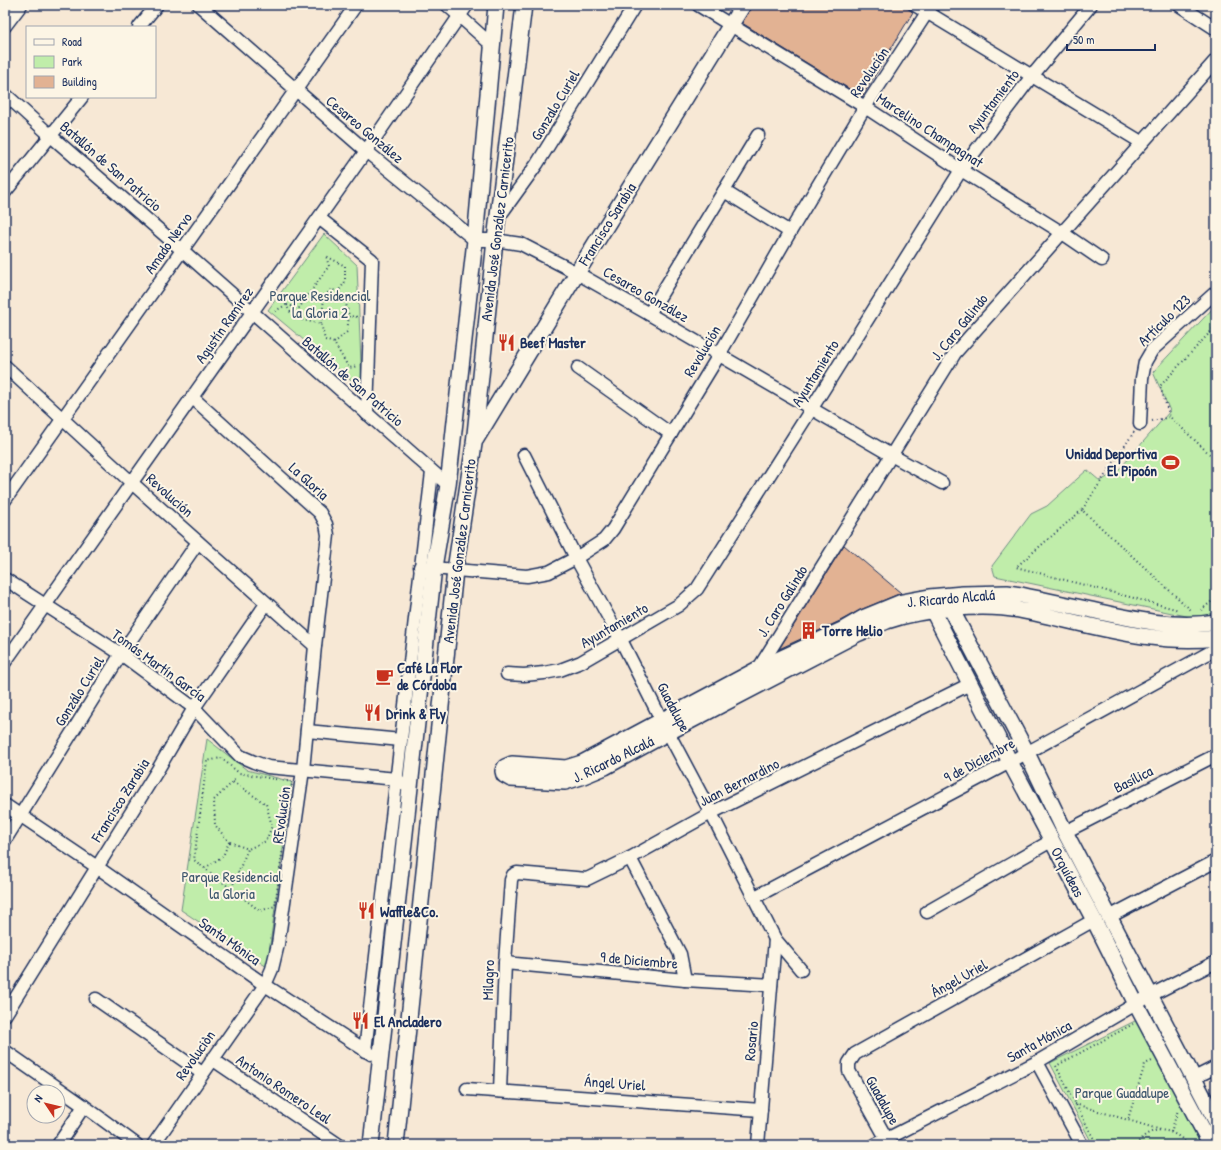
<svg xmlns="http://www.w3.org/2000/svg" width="1221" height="1150" viewBox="0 0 1221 1150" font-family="'Patrick Hand',sans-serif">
  <rect width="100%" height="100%" fill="#f7e8d5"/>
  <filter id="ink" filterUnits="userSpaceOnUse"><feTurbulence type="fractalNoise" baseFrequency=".025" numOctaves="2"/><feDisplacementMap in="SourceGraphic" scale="8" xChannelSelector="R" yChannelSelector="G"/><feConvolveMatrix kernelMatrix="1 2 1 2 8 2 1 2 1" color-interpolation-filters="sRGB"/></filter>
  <g filter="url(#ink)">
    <g fill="#c0edaa" stroke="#6e8e84">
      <polygon points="324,234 357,265 362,389 268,310"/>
      <polygon points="1216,305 1216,612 1196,618 995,576 992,566 1031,514 1047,506 1087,470 1100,481 1117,472 1170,411 1153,372"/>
      <polygon points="207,739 247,770 292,782 267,967 181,910"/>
      <polygon points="1141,1018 1209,1145 1093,1145 1050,1063"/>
    </g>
    <g fill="#e2b293" stroke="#1b2f5e">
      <polygon points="752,5 902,5 913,12 862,97 742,23"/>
      <polygon points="844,545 901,593 860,610 840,621 779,649"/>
    </g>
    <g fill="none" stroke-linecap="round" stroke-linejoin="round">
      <defs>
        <g id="minor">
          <polyline points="199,5 366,151 475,240 495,240 521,244 577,273 649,314 891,455 942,483"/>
          <polyline points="447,5 493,46"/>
          <polyline points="698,5 865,107 961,170 1061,232 1102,260"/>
          <polyline points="915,5 1141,142"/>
          <polyline points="1179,5 1216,29"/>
          <polyline points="5,26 21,5"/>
          <polyline points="139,27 157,5"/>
          <polyline points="5,94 51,136 182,250 448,485"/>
          <polyline points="724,191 790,232"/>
          <polyline points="5,192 82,97"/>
          <polyline points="319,218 372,260 367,414"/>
          <polyline points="498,218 537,164 635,5"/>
          <polyline points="649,314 758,135"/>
          <polyline points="5,366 132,483 315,646"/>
          <polyline points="578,368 671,434"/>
          <polyline points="1140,424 1142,378 1145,362 1152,350 1216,292"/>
          <polyline points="524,455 576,558 621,640 662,721 711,813 775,939 801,970"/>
          <polyline points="5,500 356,5"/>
          <polyline points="420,567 527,576 549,572 576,558 604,540 613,529 719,355 790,232 865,107 932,5"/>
          <polyline points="5,579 121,654 194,708 240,756 254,762 268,767 397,779 403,784"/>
          <polyline points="5,662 366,151 467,5"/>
          <polyline points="757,671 955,353 1216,60"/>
          <polyline points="507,674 524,675 544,673 560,670 581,662 679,605 697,589 812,408 961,170 1032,76 1091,5"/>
          <polyline points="307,731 401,740"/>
          <polyline points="5,805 97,867 265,985 371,1054"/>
          <polyline points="1065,832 1216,755"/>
          <polyline points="5,840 121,654 198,542"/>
          <polyline points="630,858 680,954 685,980"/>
          <polyline points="755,897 1010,762 1216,649"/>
          <polyline points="927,912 1051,841"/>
          <polyline points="1109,917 1216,861"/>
          <polyline points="505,963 685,980 771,985"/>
          <polyline points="96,999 202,1073"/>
          <polyline points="5,1015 157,771 194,708 266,604"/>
          <polyline points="5,1051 84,1106 137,1145"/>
          <polyline points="365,1051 432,472"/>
          <polyline points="212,1059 339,1145"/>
          <polyline points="1037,1062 1082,1145"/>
          <polyline points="1194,1078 1216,1067"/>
          <polyline points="467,1089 761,1110"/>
          <polyline points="500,1091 505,963 511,880 513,875 517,873 587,879 630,858 711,813 970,684"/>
          <polyline points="58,1145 84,1106"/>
          <polyline points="153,1145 265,985 272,969 278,944 303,770 315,646 328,535 326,524 320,513 193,398"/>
          <polyline points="758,1145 775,939"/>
          <polyline points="875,1145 1037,1062 1151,995 1216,962"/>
          <polyline points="890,1145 849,1071 849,1063 855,1054 1094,920"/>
        </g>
        <g id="tertiary">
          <polyline points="476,439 577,273 743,5"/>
          <polyline points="949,601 951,609 1027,753 1065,832 1216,1121"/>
          <polyline points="931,602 933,611 1010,762 1094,920 1136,1004 1211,1145"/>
          <path d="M1216,622C1178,629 1137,620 1100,612C1074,606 1047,601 1021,595L1007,593L963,594L929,597L902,602L863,618L844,629L758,669L582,763L566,768L512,764L505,767L503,771L504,775L511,779L565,782L581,777L605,767L669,732L857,634C867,630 877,625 887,621C922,609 983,603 1019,610C1084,622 1149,646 1216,638"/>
          <polyline points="371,1145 434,567 448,485 475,240 496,5"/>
          <polyline points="396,1145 455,570 474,444 495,240 524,5"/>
        </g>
      </defs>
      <use href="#minor" stroke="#1b2f5e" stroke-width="15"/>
      <use href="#tertiary" stroke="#1b2f5e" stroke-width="18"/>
      <g stroke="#1b2f5e" stroke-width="2" stroke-dasharray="1 3" stroke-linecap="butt">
        <polyline points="338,292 345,300 349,316"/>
        <polyline points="287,305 299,308 329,266 326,256 345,266 345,282 338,292 331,289 324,298 321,324"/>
        <polyline points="275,311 286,305 294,318 321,324 325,340 334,343 349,368 357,366"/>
        <polyline points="1216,326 1160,386 1170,417 1216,460"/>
        <polyline points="334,343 347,332 349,316 359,317"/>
        <polyline points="1152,421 1170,417"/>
        <polyline points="1134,432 1082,510 1192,611"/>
        <polyline points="1082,510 1016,567 1179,610"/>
        <polyline points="1201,610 1216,598"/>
        <polygon points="221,758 239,773 292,782 275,906 260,911 194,860 207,761"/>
        <polyline points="233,782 266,804 272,826 266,841 248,849"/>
        <polyline points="230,842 248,849 231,889"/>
        <polyline points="205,868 223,856 229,842 215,825 214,800 237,778"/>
        <polyline points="1075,1104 1161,1130"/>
        <polyline points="1128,1119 1145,1064 1152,1061"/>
        <polyline points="1171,1132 1178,1110"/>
        <polyline points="1097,1145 1056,1066 1133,1024"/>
        <path d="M1136,1145C1150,1124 1173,1127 1188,1145"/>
      </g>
      <use href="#minor" stroke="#fcf5e5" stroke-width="12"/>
      <use href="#tertiary" stroke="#fcf5e5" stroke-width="15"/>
    </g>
  </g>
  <defs>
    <symbol id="restaurant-bare" viewBox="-9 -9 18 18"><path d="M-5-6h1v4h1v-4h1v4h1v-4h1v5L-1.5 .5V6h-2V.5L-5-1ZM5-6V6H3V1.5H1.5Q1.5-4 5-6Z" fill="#c8321e" stroke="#fcf5e5" stroke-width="2.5" paint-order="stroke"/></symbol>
    <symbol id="stadium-bare" viewBox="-9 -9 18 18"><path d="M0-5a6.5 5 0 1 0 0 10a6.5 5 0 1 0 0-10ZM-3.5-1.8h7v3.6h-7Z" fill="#c8321e" stroke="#fcf5e5" stroke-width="2.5" paint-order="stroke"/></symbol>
    <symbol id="building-bare" viewBox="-9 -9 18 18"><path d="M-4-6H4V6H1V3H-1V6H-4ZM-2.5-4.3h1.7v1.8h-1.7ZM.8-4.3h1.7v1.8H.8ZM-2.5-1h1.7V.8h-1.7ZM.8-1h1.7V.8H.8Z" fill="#c8321e" stroke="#fcf5e5" stroke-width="2.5" paint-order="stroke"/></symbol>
    <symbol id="cafe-bare" viewBox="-9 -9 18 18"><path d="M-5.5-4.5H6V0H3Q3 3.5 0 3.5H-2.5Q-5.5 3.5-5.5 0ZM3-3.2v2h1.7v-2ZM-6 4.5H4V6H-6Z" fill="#c8321e" stroke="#fcf5e5" stroke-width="2.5" paint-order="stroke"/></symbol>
  </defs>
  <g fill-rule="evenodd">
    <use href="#restaurant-bare" x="494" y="330" width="25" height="25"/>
    <use href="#stadium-bare" x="1158" y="450" width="25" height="25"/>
    <use href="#building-bare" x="796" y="618" width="25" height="25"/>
    <use href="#cafe-bare" x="372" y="664" width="25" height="25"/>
    <use href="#restaurant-bare" x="360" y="700" width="25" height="25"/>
    <use href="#restaurant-bare" x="354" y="898" width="25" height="25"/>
    <use href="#restaurant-bare" x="348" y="1008" width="25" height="25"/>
  </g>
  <g text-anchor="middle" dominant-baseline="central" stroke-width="4" stroke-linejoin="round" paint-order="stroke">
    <g font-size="15" fill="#1b2f5e" stroke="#fcf5e5">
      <text transform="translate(869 72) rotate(-56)">Revolución</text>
      <text transform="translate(993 101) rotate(-53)">Ayuntamiento</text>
      <text transform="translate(555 105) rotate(-59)">Gonzalo Curiel</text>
      <text transform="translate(365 129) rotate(40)">Cesareo González</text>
      <text transform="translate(930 130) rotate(33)">Marcelino Champagnat</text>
      <text transform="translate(111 166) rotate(41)">Batallón de San Patricio</text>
      <text transform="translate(607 224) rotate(-58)">Francisco Sarabia</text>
      <text transform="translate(497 229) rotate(-83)">Avenida José González Carnicerito</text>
      <text transform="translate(168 243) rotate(-55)">Amado Nervo</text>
      <text transform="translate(646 294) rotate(30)">Cesareo González</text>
      <text transform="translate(1164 320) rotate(-44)">Artículo 123</text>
      <text transform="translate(224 325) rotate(-55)">Agustín Ramírez</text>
      <text transform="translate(959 327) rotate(-51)">J. Caro Galindo</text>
      <text transform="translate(702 351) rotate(-59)">Revolución</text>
      <text transform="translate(815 373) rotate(-58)">Ayuntamiento</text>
      <text transform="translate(353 381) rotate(41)">Batallón de San Patricio</text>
      <text transform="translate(309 481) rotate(42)">La Gloria</text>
      <text transform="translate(170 495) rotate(42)">Revolución</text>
      <text transform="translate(459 551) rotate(-83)">Avenida José González Carnicerito</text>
      <text transform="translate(951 598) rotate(-5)">J. Ricardo Alcalá</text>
      <text transform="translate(782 601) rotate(-58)">J. Caro Galindo</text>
      <text transform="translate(614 625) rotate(-30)">Ayuntamiento</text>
      <text transform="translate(159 665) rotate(36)">Tomás Martín García</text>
      <text transform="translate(79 691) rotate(-58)">Gonzálo Curiel</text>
      <text transform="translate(674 707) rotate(62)">Guadalupe</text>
      <text transform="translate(613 759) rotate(-26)">J. Ricardo Alcalá</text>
      <text transform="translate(979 760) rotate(-28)">9 de Diciembre</text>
      <text transform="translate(1133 779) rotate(-27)">Basílica</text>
      <text transform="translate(739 782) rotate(-27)">Juan Bernardino</text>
      <text transform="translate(120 800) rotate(-58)">Francisco Zarabia</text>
      <text transform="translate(281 815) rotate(-82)">REvolución</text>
      <text transform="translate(1068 872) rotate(62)">Orquídeas</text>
      <text transform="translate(230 941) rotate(35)">Santa Mónica</text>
      <text transform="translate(639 960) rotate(5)">9 de Diciembre</text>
      <text transform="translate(959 978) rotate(-29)">Ángel Uriel</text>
      <text transform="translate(488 980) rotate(-88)">Milagro</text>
      <text transform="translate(751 1041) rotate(-85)">Rosario</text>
      <text transform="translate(1039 1041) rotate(-29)">Santa Mónica</text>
      <text transform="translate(195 1055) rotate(-55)">Revoluciòn</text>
      <text transform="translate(615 1083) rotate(4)">Ángel Uriel</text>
      <text transform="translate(284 1089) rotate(34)">Antonio Romero Leal</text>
      <text transform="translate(883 1100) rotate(61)">Guadalupe</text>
    </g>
    <g font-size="15" fill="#3c556d" stroke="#fcf5e5">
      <text x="320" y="295">Parque Residencial<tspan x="320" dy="17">la Gloria 2</tspan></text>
      <text x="232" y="876">Parque Residencial<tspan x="232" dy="17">la Gloria</tspan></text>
      <text x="1122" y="1092">Parque Guadalupe</text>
    </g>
    <g font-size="15" font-weight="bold" fill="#1b2f5e" stroke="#fcf5e5" text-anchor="start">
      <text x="520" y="342">Beef Master</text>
      <text x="1157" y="453" text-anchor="end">Unidad Deportiva<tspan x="1157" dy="17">El Pipoón</tspan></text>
      <text x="822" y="630">Torre Helio</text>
      <text x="397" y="667">Café La Flor<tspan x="397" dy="17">de Córdoba</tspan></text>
      <text x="386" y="713">Drink &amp; Fly</text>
      <text x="380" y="911">Waffle&amp;Co.</text>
      <text x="374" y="1021">El Ancladero</text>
    </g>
  </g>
  <rect width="1221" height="1150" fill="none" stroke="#fcf5e5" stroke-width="20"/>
  <rect x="10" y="10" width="1201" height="1130" fill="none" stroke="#1b2f5e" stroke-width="1.5" filter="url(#ink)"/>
  <rect x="26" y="26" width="130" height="72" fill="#fcf5e5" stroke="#a2a6af"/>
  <rect x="34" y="39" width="20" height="6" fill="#fcf5e5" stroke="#a2a6af"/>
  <text x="62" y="46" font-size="12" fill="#1b2f5e">Road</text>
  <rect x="34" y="56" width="20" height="12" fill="#c0edaa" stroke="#a2a6af"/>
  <text x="62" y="66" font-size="12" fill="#1b2f5e">Park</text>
  <rect x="34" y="76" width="20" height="12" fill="#e2b293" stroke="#a2a6af"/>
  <text x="62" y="86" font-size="12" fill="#1b2f5e">Building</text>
  <g transform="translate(46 1104) rotate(305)"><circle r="19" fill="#fcf5e5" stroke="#a2a6af"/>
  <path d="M0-3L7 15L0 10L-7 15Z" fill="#c8321e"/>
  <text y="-6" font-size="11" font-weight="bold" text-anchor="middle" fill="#1b2f5e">N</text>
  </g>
  <path d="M1067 44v6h88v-6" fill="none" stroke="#1b2f5e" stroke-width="2"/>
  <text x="1073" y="44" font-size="12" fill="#1b2f5e" stroke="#fcf5e5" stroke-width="3" paint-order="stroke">50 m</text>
</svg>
